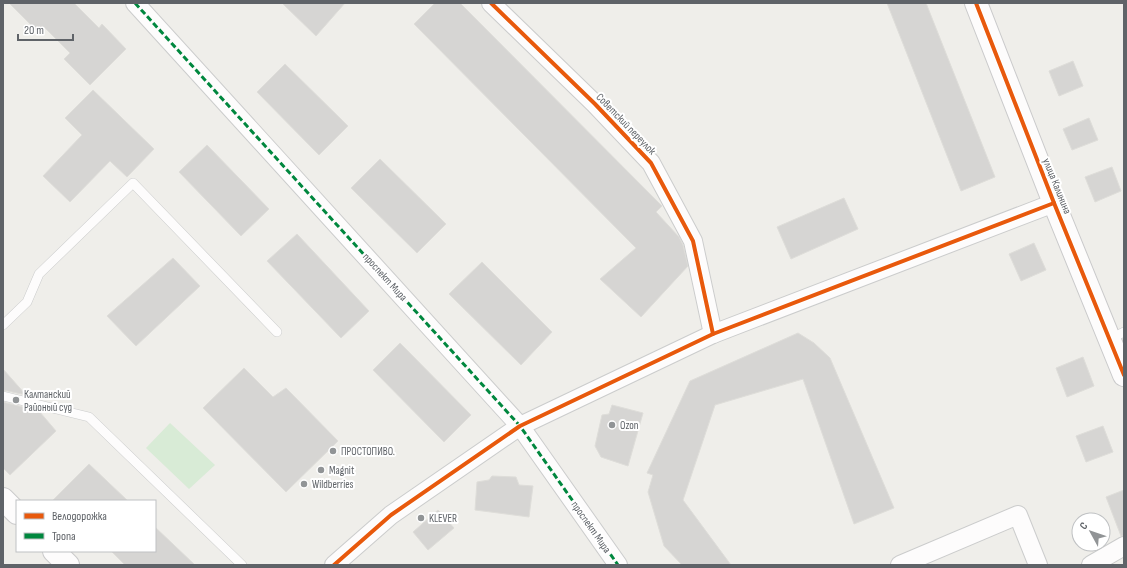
<svg xmlns="http://www.w3.org/2000/svg" width="1127" height="568" viewBox="0 0 1127 568" font-family="'Sofia Sans Condensed',sans-serif">
  <rect width="100%" height="100%" fill="#efeeea"/>
  <polygon fill="#d8ebd6" points="170,423 215,465 189,489 146,448"/>
  <g fill="#d6d5d3" stroke="#deddd9">
    <polygon points="9,3 74,3 99,28 102,24 126,49 90,85 64,59 70,53 44,27 38,32"/>
    <polygon points="282,3 345,3 316,36"/>
    <polygon points="435,3 460,3 662,206 656,212 679,237 683,245 688,266 641,317 600,279 636,248 414,24"/>
    <polygon points="887,3 926,3 995,177 961,191"/>
    <polygon points="1073,61 1083,86 1059,96 1049,71"/>
    <polygon points="285,64 348,126 319,155 257,92"/>
    <polygon points="93,90 154,149 127,177 110,161 70,202 43,176 82,135 65,118"/>
    <polygon points="1089,118 1098,140 1072,150 1063,129"/>
    <polygon points="207,145 269,209 241,236 179,172"/>
    <polygon points="380,159 446,224 417,253 351,188"/>
    <polygon points="1112,167 1121,191 1095,202 1085,177"/>
    <polygon points="844,198 858,229 791,259 777,227"/>
    <polygon points="297,234 369,311 341,338 267,261"/>
    <polygon points="1034,243 1046,270 1021,281 1009,254"/>
    <polygon points="173,258 200,286 136,346 107,316"/>
    <polygon points="482,262 552,332 521,365 449,294"/>
    <polygon points="798,333 814,343 830,358 894,508 854,524 803,379 715,405 683,500 731,565 682,565 664,546 648,492 653,475 647,473 690,381"/>
    <polygon points="400,343 471,415 444,442 373,370"/>
    <polygon points="1083,357 1094,386 1067,397 1056,368"/>
    <polygon points="244,368 273,397 286,388 338,441 286,492 203,408"/>
    <polygon points="3,369 26,395 3,390"/>
    <polygon points="3,402 39,411 56,431 10,475 3,468"/>
    <polygon points="612,405 643,413 628,466 601,457 595,446 602,415 609,414"/>
    <polygon points="1103,426 1113,452 1086,462 1076,436"/>
    <polygon points="89,464 128,501 52,501"/>
    <polygon points="492,476 516,477 519,485 533,486 529,517 475,510 477,482 489,480"/>
    <polygon points="1124,490 1124,536 1121,536 1106,497"/>
    <polygon points="438,510 454,528 428,550 413,532"/>
    <polygon points="155,527 195,565 125,565 111,551 155,551"/>
  </g>
  <g fill="none" stroke-linecap="round" stroke-linejoin="round">
    <defs>
      <g id="lane">
        <polyline points="3,325 27,302 39,274 133,183 277,332"/>
        <polyline points="1110,339 1124,332"/>
        <polyline points="3,396 89,417 242,565"/>
      </g>
      <g id="street">
        <polyline points="135,3 520,426 618,565"/>
        <polyline points="491,3 595,104 651,163 693,241 713,334"/>
        <polyline points="334,565 391,515 520,426 713,334 1054,203"/>
        <polyline points="900,565 1018,515 1038,565"/>
        <polyline points="1091,565 1124,546"/>
      </g>
      <g id="secondary">
        <polyline points="976,3 1054,203 1124,375"/>
        <polyline points="3,499 17,513"/>
        <polyline points="54,551 68,565"/>
      </g>
    </defs>
    <use href="#lane" stroke="#cbcccc" stroke-width="10"/>
    <use href="#street" stroke="#cbcccc" stroke-width="20"/>
    <use href="#secondary" stroke="#cacacb" stroke-width="24"/>
    <use href="#lane" stroke="#fdfcfc" stroke-width="9"/>
    <use href="#street" stroke="#fdfcfc" stroke-width="18"/>
    <use href="#secondary" stroke="#fdfcfc" stroke-width="22"/>
    <polyline stroke="#00873e" stroke-width="3" stroke-dasharray="6 3" stroke-linecap="butt" points="135,3 520,426 618,565"/>
    <defs>
      <g id="cycleway">
        <polyline points="491,3 595,104 651,163 693,241 713,334"/>
        <polyline points="976,3 1054,203 1124,375"/>
        <polyline points="334,565 391,515 520,426 713,334 1054,203"/>
      </g>
    </defs>
    <use href="#cycleway" stroke="#fff" stroke-width="6"/>
    <use href="#cycleway" stroke="#e8590c" stroke-width="4"/>
  </g>
  <g fill="#919496" stroke="#fff" stroke-width="1.5">
    <circle cx="16" cy="400" r="4"/>
    <circle cx="612" cy="425" r="4"/>
    <circle cx="333" cy="451" r="4"/>
    <circle cx="321" cy="470" r="4"/>
    <circle cx="304" cy="484" r="4"/>
    <circle cx="421" cy="518" r="4"/>
  </g>
  <g text-anchor="middle" dominant-baseline="central" stroke-width="4" stroke-linejoin="round" paint-order="stroke">
    <g font-size="11" fill="#5f6368" stroke="#fff">
      <text transform="translate(626 124) rotate(46)">Советский переулок</text>
      <text transform="translate(1057 186) rotate(68)">улица Калинина</text>
      <text transform="translate(385 277) rotate(48)">проспект Мира</text>
      <text transform="translate(591 527) rotate(55)">проспект Мира</text>
    </g>
    <g font-size="11" fill="#5f6368" stroke="#fff" text-anchor="start">
      <text x="24" y="394">Калтанский<tspan x="24" dy="13">Районый суд</tspan></text>
      <text x="620" y="425">Ozon</text>
      <text x="341" y="451">ПРОСТОПИВО.</text>
      <text x="329" y="470">Magnit</text>
      <text x="312" y="484">Wildberries</text>
      <text x="429" y="518">KLEVER</text>
    </g>
  </g>
  <rect width="1127" height="568" fill="none" stroke="#5f6368" stroke-width="8"/>
  <rect x="16" y="500" width="140" height="52" fill="#ffffff" stroke="#bfc1c3"/>
  <rect x="24" y="513" width="20" height="6" fill="#e8590c" stroke="#bfc1c3"/>
  <text x="52" y="520" font-size="12" fill="#5f6368">Велодорожка</text>
  <rect x="24" y="533" width="20" height="6" fill="#00873e" stroke="#bfc1c3"/>
  <text x="52" y="540" font-size="12" fill="#5f6368">Тропа</text>
  <g transform="translate(1091 532) rotate(310)"><circle r="19" fill="#ffffff" stroke="#bfc1c3"/>
  <path d="M0-3L7 15L0 10L-7 15Z" fill="#919496"/>
  <text y="-6" font-size="11" font-weight="bold" text-anchor="middle" fill="#5f6368">С</text>
  </g>
  <path d="M18 34v6h55v-6" fill="none" stroke="#5f6368" stroke-width="2"/>
  <text x="24" y="34" font-size="12" fill="#5f6368" stroke="#ffffff" stroke-width="3" paint-order="stroke">20 m</text>
</svg>
